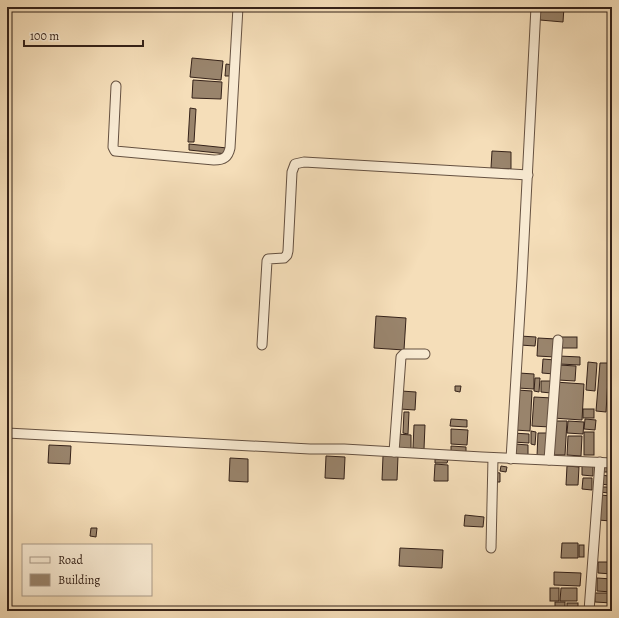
<svg xmlns="http://www.w3.org/2000/svg" width="619" height="618" viewBox="0 0 619 618" font-family="Alegreya,serif">
  <rect width="100%" height="100%" fill="#f5deb9"/>
  <filter id="stains"><feTurbulence type="fractalNoise" baseFrequency=".005" numOctaves="4"/><feColorMatrix values="0 0 0 0 .2 0 0 0 0 .09 0 0 0 0 .02 0 0 0 .5 -.17"/></filter>
  <radialGradient id="worn" r=".72"><stop offset=".6" stop-color="#630" stop-opacity="0"/><stop offset="1" stop-color="#630" stop-opacity=".3"/></radialGradient>
  <g fill="#99846c" stroke="#352219">
    <polygon points="541,7 564,7 563,22 540,20"/>
    <polygon points="192,58 223,61 221,80 190,77"/>
    <polygon points="226,64 233,65 232,76 225,76"/>
    <polygon points="193,80 222,82 221,99 192,98"/>
    <polygon points="190,108 196,109 194,142 188,142"/>
    <polygon points="189,144 227,148 227,154 189,150"/>
    <polygon points="492,151 511,152 511,169 491,168"/>
    <polygon points="376,316 406,318 404,350 374,348"/>
    <polygon points="520,336 536,337 535,346 520,345"/>
    <rect x="559" y="337" width="18" height="11"/>
    <polygon points="538,338 556,339 555,357 537,356"/>
    <polygon points="559,356 580,357 580,365 559,364"/>
    <polygon points="543,359 555,360 554,374 542,373"/>
    <polygon points="588,362 597,363 595,391 586,390"/>
    <polygon points="600,363 609,363 606,412 596,411"/>
    <polygon points="559,365 576,366 575,381 558,380"/>
    <polygon points="519,373 534,374 534,389 518,388"/>
    <polygon points="535,378 540,378 539,392 534,391"/>
    <polygon points="541,381 551,381 551,393 541,392"/>
    <polygon points="555,382 584,384 582,420 553,418"/>
    <polygon points="455,386 461,386 460,392 455,391"/>
    <polygon points="517,390 532,391 530,431 515,430"/>
    <polygon points="401,391 416,392 415,410 400,409"/>
    <polygon points="534,397 552,398 550,427 532,426"/>
    <rect x="583" y="409" width="11" height="9"/>
    <polygon points="404,412 409,412 408,434 403,433"/>
    <polygon points="451,419 467,420 467,427 450,426"/>
    <polygon points="585,419 596,420 595,430 584,429"/>
    <polygon points="553,421 567,421 565,455 552,455"/>
    <polygon points="568,421 584,422 583,434 567,433"/>
    <polygon points="414,425 425,425 424,449 413,448"/>
    <polygon points="451,429 468,430 467,445 451,444"/>
    <polygon points="531,431 536,432 535,445 531,444"/>
    <rect x="584" y="432" width="10" height="23"/>
    <polygon points="513,433 529,434 529,443 513,442"/>
    <polygon points="538,433 550,433 549,456 537,456"/>
    <polygon points="397,434 411,435 411,449 397,448"/>
    <polygon points="568,436 582,436 581,456 567,455"/>
    <polygon points="515,444 528,445 528,456 514,456"/>
    <polygon points="49,445 71,446 70,464 48,463"/>
    <polygon points="451,446 466,447 466,454 451,453"/>
    <polygon points="326,456 345,457 344,479 325,478"/>
    <polygon points="383,456 398,456 397,480 382,480"/>
    <polygon points="230,458 248,459 248,482 229,481"/>
    <polygon points="435,459 448,460 447,463 435,463"/>
    <polygon points="435,464 448,465 448,481 434,481"/>
    <polygon points="582,465 593,466 593,476 582,475"/>
    <polygon points="501,466 507,467 506,472 500,471"/>
    <polygon points="567,466 579,467 578,485 566,485"/>
    <polygon points="601,466 611,467 610,472 601,472"/>
    <polygon points="493,472 500,473 500,482 493,482"/>
    <polygon points="602,475 608,476 608,485 601,484"/>
    <polygon points="583,478 592,478 592,490 582,489"/>
    <polygon points="599,487 609,487 609,493 599,492"/>
    <polygon points="600,495 612,496 611,521 598,520"/>
    <polygon points="465,515 484,517 483,527 464,526"/>
    <polygon points="91,528 97,528 96,537 90,536"/>
    <polygon points="562,543 578,543 578,558 561,558"/>
    <rect x="579" y="545" width="5" height="12"/>
    <polygon points="400,548 443,550 442,568 399,566"/>
    <polygon points="598,562 612,562 612,574 598,573"/>
    <polygon points="554,572 581,573 580,586 554,585"/>
    <polygon points="597,578 612,579 612,592 597,591"/>
    <rect x="550" y="588" width="9" height="13"/>
    <polygon points="561,588 577,588 577,601 560,601"/>
    <polygon points="595,593 612,593 612,603 595,602"/>
    <rect x="555" y="602" width="10" height="9"/>
    <rect x="567" y="603" width="11" height="8"/>
  </g>
  <g fill="none" stroke-linecap="round" stroke-linejoin="round">
    <defs>
      <g id="minor">
        <path d="M116,86L113,147L115,151L214,160C224,160 228,157 230,148L238,7"/>
        <polyline points="262,345 267,261 268,259 284,258 287,255 288,251 292,172 295,164 304,162 528,175"/>
        <polyline points="7,433 310,449 344,449 482,457 612,463"/>
        <polyline points="394,452 401,357 404,354 425,354"/>
        <polyline points="511,459 522,278 536,7"/>
        <polyline points="549,460 558,340"/>
        <polyline points="491,548 493,458"/>
        <polyline points="589,611 600,462"/>
      </g>
    </defs>
    <use href="#minor" stroke="#655141" stroke-width="11"/>
    <use href="#minor" stroke="#f8ead2" stroke-width="9"/>
  </g>
  <rect width="619" height="618" fill="none" stroke="#f5deb9" stroke-width="24"/>
  <rect x="8" y="8" width="603" height="602" fill="none" stroke="#352219" stroke-width="2"/>
  <rect x="12" y="12" width="595" height="594" fill="none" stroke="#352219"/>
  <rect x="22" y="544" width="130" height="52" fill="#f8ead2" stroke="#aa9a88"/>
  <rect x="30" y="557" width="20" height="6" fill="#f8ead2" stroke="#aa9a88"/>
  <text x="58" y="564" font-size="12" fill="#352219">Road</text>
  <rect x="30" y="574" width="20" height="12" fill="#99846c" stroke="#aa9a88"/>
  <text x="58" y="584" font-size="12" fill="#352219">Building</text>
  <path d="M24 40v6h119v-6" fill="none" stroke="#352219" stroke-width="2"/>
  <text x="30" y="40" font-size="12" fill="#352219" stroke="#f8ead2" stroke-width="3" paint-order="stroke">100 m</text>
  <rect width="100%" height="100%" filter="url(#stains)"/>
  <rect width="100%" height="100%" fill="url(#worn)"/>
</svg>
